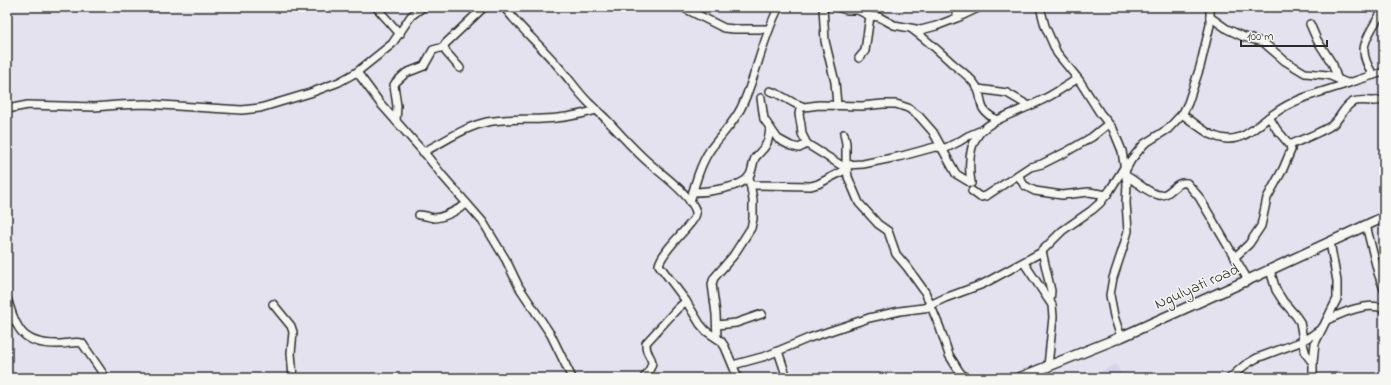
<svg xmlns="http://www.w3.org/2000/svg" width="1391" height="385" viewBox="0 0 1391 385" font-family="'Indie Flower',sans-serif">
  <rect width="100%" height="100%" fill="#e4e2ee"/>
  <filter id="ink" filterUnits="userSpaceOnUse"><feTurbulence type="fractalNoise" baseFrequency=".025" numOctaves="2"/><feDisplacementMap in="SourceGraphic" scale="8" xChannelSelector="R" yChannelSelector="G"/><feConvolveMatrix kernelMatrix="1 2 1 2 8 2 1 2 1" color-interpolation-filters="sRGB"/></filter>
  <g filter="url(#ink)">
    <polygon fill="#d8d4eb" points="1116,364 1123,378 1089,378"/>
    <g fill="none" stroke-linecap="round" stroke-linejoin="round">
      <defs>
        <g id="minor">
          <polyline points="376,7 400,34"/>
          <path d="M504,7C520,28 540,45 557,65C568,77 577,91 588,102C594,108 600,113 606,119C622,136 637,154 655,168C666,177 693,198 696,212C698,221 662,249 659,265L686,301L700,324L706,331L721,341L725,347L738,378"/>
          <polyline points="682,7 724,28 734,29 769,29"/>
          <polyline points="823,7 825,41 835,82 837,105"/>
          <polyline points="836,7 847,10 858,10 870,16 879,17 894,25 921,30 936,26 959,17 980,7"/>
          <polyline points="953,7 959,17"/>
          <polyline points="1040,7 1045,26 1057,53 1079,80 1100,113 1113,129 1122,151 1127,184 1126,203 1128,231 1124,245 1113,278 1110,295 1114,316 1121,337"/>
          <polyline points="1210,17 1227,29 1244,37 1263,42 1285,61 1305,73 1328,75 1347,83"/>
          <polyline points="1310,24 1317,40 1333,65 1337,78"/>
          <path d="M913,30C927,40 940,52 953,64C960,70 968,75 974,83C987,98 972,107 997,120"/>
          <polyline points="859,58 865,51 870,16"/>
          <polyline points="460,68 446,52 444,47 445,44 484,7"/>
          <polyline points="357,72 380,103 427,156 442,175 483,222 506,260 519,287 551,335 572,378"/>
          <path d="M1373,75C1369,68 1364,60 1364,51C1363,41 1378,18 1384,9"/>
          <polyline points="978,89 1007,93 1029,106"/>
          <polyline points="770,91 776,93 794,103 804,107 819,105 862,106 883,104 896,104 908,108 919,116 933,132 956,174 971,183"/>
          <polyline points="761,98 764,119 778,139 791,146 799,148 807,144"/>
          <polyline points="7,109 28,105 94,107 118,105 145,104 242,110 260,108 310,93 339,82 357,72 392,44 411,16 423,7"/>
          <path d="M1182,114C1196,124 1210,138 1227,139C1247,140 1260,122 1275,113C1294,99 1318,93 1340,86C1355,81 1369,76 1384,72"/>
          <polyline points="396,121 397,106 394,85 396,82 406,73 424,66 433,50 444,47"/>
          <polyline points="844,134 846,143 846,162 848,177 859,203 878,224 888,231 896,254 907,267 925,292 940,328 949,355 959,371 965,378"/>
          <path d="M1290,145C1303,139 1322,132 1332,125C1341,118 1343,107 1353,102C1363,98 1374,104 1384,99"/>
          <path d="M423,152C444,142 464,127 487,122C506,118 524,120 542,119C561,119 579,115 597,110"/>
          <polyline points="846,165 863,164 902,156 935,147 946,148 960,141 968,136 982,130"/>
          <polyline points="1125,171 1131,160 1144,144 1168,129 1183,113 1188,103 1200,67 1210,25 1210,7"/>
          <polyline points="1018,175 1024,185 1029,188 1035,191 1062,195 1089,192 1107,195"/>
          <path d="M1126,176C1137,181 1147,193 1159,195C1170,197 1175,180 1187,183L1199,197L1248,280"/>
          <path d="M971,183C962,123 995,123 1038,102C1052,96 1064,87 1077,79"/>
          <polyline points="750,185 811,186 818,184 847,169 807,144 802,134 801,125 799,114 801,106"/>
          <polyline points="972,191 980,197 986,196 1030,167 1042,164 1066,152 1092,137 1108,124"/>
          <path d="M693,192C706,192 742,188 749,176C753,171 752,164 755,158C756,156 759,154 761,151C768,145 769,137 770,128"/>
          <path d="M690,202C695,184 700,165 710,150C720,136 733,124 741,108C757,75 762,39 779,7"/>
          <path d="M419,215C424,215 429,217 434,218C445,218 458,209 467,204"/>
          <polyline points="1366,225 1378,273 1384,289"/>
          <polyline points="1042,251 1051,291 1050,301"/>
          <polyline points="1235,257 1249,244 1261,226 1267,198 1283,169 1291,150 1290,145 1277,130 1269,117"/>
          <polyline points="1024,263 1052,305 1053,317 1048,366"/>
          <polyline points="1270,270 1276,290 1283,301 1296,316 1300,322 1303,340"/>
          <path d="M7,298C17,331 23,345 60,344C67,344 75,341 82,343L106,378"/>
          <polyline points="273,304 291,326 293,332 291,353 293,378"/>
          <polyline points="930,305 945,298 983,284 1040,253 1062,231 1092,210 1100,203 1110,190 1125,166"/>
          <path d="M1327,320C1342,313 1368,301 1384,309"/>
          <polyline points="717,325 736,323 762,314"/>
          <polyline points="717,338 716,314 712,284 714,278 733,256 751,228 753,219 753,200 749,177"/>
          <polyline points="1302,341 1306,354 1313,363"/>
          <polyline points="778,351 787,378"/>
          <polyline points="733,365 766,356 809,338 869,318 900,311 931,307"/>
          <path d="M644,378C661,355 645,361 646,343L677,309L686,301"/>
          <polyline points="1230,378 1245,365 1257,358 1300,342 1311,336 1322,328"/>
          <polyline points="1313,378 1313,362 1315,343 1337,299 1337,281 1330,242"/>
        </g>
        <polyline id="major" points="1019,378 1121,337 1248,280 1384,217"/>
      </defs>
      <use href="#minor" stroke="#2b2b2b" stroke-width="10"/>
      <use href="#major" stroke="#2b2b2b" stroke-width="12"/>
      <use href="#minor" stroke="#f6f6f2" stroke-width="7"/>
      <use href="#major" stroke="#f6f6f2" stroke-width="9"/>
    </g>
  </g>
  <g text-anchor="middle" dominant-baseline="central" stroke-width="3" stroke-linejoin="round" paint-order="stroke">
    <g font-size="16" fill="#2b2b2b" stroke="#f6f6f2">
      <text transform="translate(1197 287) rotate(-24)">Ngulyati road</text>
    </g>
  </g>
  <rect width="1391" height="385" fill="none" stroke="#f6f6f2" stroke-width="24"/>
  <rect x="12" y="12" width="1367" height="361" fill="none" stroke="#2b2b2b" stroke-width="1.5" filter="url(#ink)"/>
  <path d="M1241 40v6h86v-6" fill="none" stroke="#2b2b2b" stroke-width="2"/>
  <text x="1247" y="40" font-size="12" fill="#2b2b2b" stroke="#f6f6f2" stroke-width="3" paint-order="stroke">100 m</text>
</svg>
